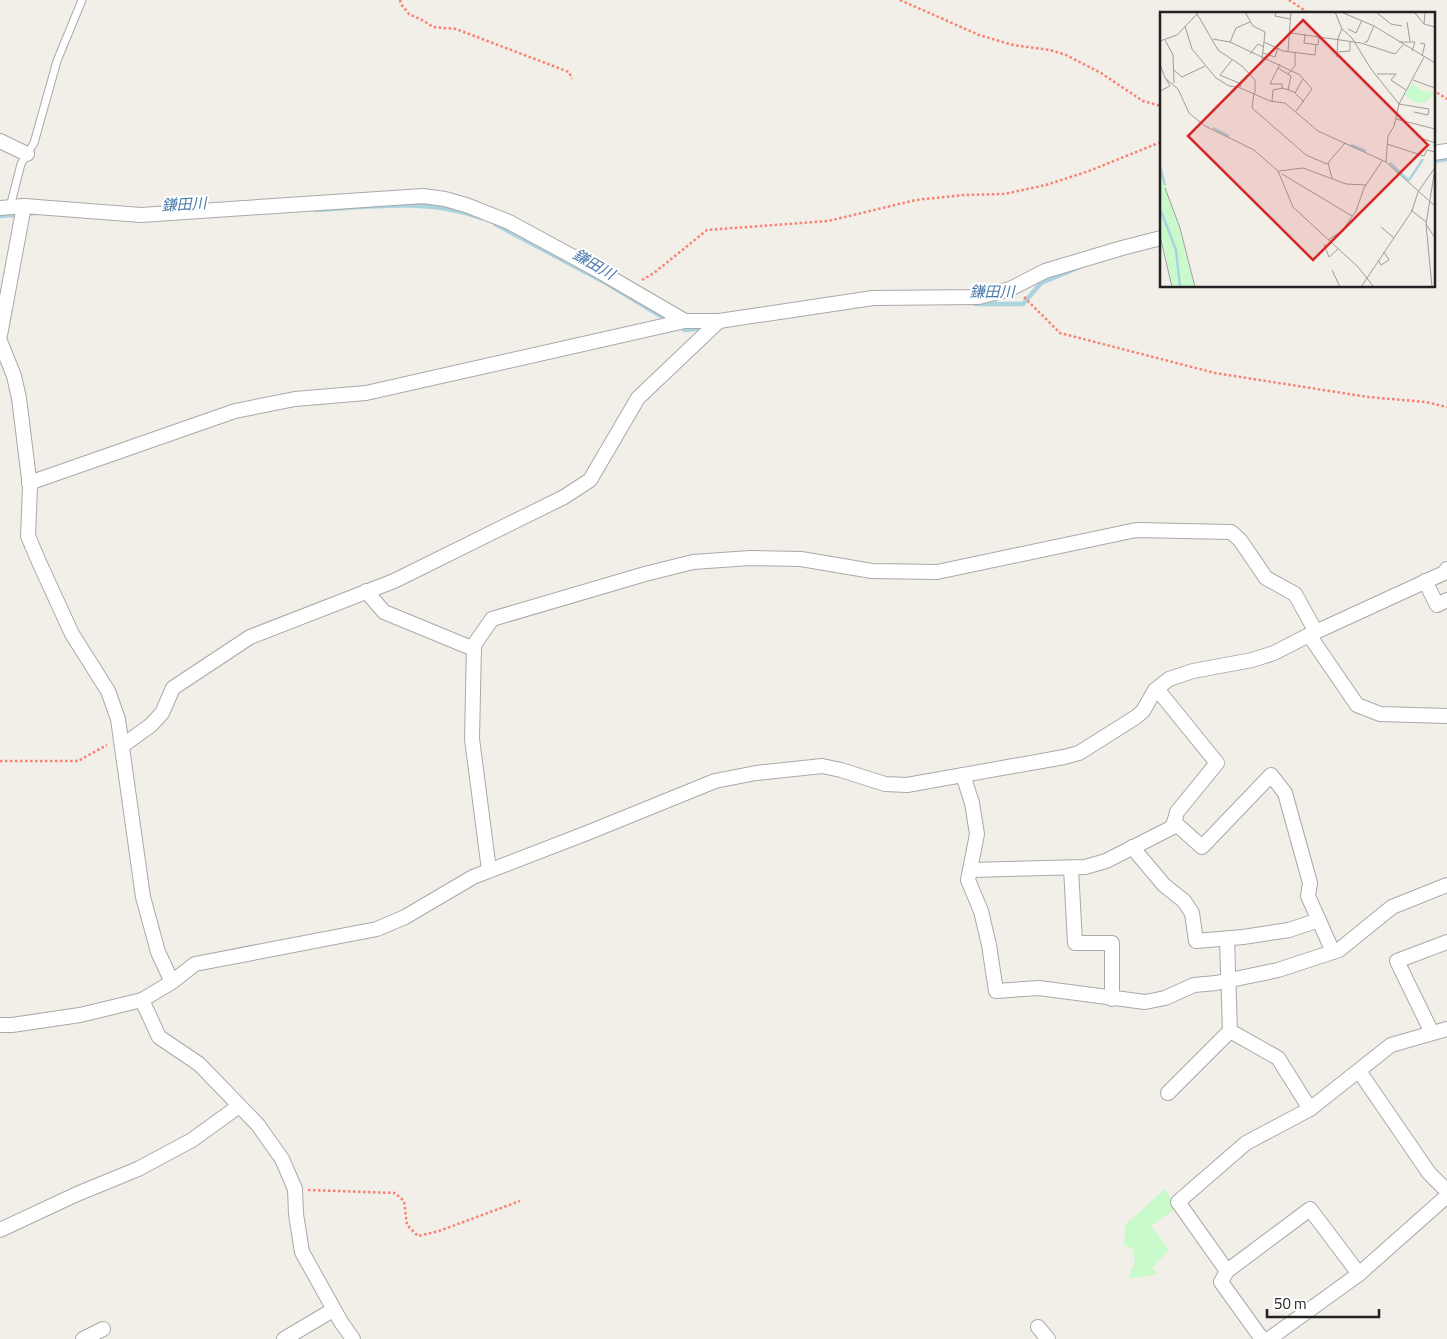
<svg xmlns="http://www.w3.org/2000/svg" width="1447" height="1339" viewBox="0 0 1447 1339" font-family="'Titillium Web','Noto Sans JP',sans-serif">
  <rect width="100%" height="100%" fill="#f2efe9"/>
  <polygon fill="#c8facc" points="1165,1189 1176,1208 1151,1226 1169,1250 1152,1268 1158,1274 1129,1279 1135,1260 1132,1248 1124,1246 1125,1225"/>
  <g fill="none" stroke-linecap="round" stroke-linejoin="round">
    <g stroke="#aad3df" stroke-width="4.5">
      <polyline points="1433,161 1447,159"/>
      <path d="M315,210C370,207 428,198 481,218"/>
      <polyline points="0,216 36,213"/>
      <polyline points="495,224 606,283 669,321"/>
      <polyline points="975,304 1023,304 1041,283 1080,267"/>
      <polyline points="678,326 685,330 707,328"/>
    </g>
    <defs>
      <polyline id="service" points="10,207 21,164 34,143 57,61 82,0"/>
      <g id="minor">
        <polyline points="0,141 27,154"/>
        <polyline points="1433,153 1447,151"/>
        <polyline points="0,208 24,206 141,215 423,196 445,199 466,205 509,222 592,267 685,321 719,321 873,298 979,297 1010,289 1045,271 1122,248 1161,238"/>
        <polyline points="0,335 24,206"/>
        <polyline points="0,341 14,376 19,398 30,487 28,536 39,562 72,634 108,691 118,719 143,897 158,952 172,982"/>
        <polyline points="29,483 235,411 295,399 366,393 685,321"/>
        <polyline points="1425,581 1437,605 1447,600"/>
        <polyline points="366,591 384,612 474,649"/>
        <polyline points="1309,635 1357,705 1380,714 1447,716"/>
        <polyline points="122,746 151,725 162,713 173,688 250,637 394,581 564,497 590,480 638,398 719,321"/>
        <polyline points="963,775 972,803 977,834 968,880 981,911 989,945 996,991 1039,988 1145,1002 1165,998 1194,985 1216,983 1278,970 1339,950 1392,907 1447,885"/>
        <polyline points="1174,822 1202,847 1271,775 1285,793 1310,883 1308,896 1333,952"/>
        <polyline points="1132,847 1164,885 1184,901 1192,913 1196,941 1243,937 1289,930 1319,920"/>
        <polyline points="1071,868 1075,943 1112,943 1112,999"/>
        <polyline points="489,870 472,739 474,645 492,619 645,574 693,562 750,558 801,559 872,571 937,572 1136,530 1231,532 1240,540 1266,578 1295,594 1316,632"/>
        <polyline points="970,870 1085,867 1106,861 1173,827 1177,812 1217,763 1157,689"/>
        <polyline points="1227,939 1230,1031 1278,1058 1310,1109"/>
        <polyline points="142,1000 159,1037 199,1064 258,1125 282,1159 295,1189 296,1214 302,1252 341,1322 353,1339"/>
        <polyline points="0,1025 12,1025 80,1015 142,1000 172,982 195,964 377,929 405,917 473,877 587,833 715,781 756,773 822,766 841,770 885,784 907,785 1064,757 1079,753 1136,717 1143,711 1155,690 1169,679 1193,671 1252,660 1274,653 1309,635 1444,573 1447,569"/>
        <polyline points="1432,1033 1397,961 1447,942"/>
        <polyline points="1359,1071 1429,1173 1447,1191"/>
        <polyline points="1168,1093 1230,1031"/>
        <polyline points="0,1230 77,1194 138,1169 192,1140 239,1106"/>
        <polyline points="1227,1271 1178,1202 1246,1143 1310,1109 1391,1045 1447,1029"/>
        <polyline points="1038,1327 1048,1339"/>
        <polyline points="83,1339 103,1329"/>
        <polyline points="284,1339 333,1310"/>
        <polyline points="1262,1339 1221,1282 1227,1271 1310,1209 1359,1274"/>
        <polyline points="1269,1339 1359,1274 1447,1196"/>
      </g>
    </defs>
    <use href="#service" stroke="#a9a9a9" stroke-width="9"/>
    <use href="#minor" stroke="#a9a9a9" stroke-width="16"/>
    <g stroke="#fa8072" stroke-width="2.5" stroke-dasharray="2.5 2.5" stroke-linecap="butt">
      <polyline points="400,0 401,4 409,14 424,21 433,27 456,29 569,72 572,79"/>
      <polyline points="900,0 979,35 1013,45 1050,50 1066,55 1101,73 1143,101 1161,106"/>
      <polyline points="1289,0 1310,14"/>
      <polyline points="1433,90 1447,99"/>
      <polyline points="642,280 654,273 707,230 828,221 916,200 963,195 1004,194 1046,185 1089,171 1161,142"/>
      <polyline points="1024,297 1060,333 1215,373 1368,397 1426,402 1447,407"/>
      <polyline points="0,761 78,761 107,745"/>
      <polyline points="308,1190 395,1193 404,1201 407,1225 418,1236 439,1231 520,1201"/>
    </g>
    <use href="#service" stroke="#fff" stroke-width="7"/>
    <use href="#minor" stroke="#fff" stroke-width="14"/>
  </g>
  <g text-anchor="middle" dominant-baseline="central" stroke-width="4" stroke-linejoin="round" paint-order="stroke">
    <g font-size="15" font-style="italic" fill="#4a7aab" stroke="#fff">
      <text transform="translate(184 204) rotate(-3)">鎌田川</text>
      <text transform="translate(594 264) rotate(30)">鎌田川</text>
      <text x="992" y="291">鎌田川</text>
    </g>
  </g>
  <g transform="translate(1160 12)">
    <rect width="275" height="275" fill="#f2efe9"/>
    <path d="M252,71L261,78L275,81L264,91L254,90L245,83ZM0,158L19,216L34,275H13L0,219Z" fill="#c8facc"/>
    <path fill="none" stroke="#aad3df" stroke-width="2.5" d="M53,116L69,124M191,133L206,139M230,151L249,169M0,154L5,173M249,168L263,147M1,199L16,238L20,275"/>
    <path fill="none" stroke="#9f9d99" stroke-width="1" d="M36,0L58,38L82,54L95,68V81M85,0L93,14L105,20L104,30M116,0L115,4L130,7M175,0L182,17L192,26L211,57L239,92M181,0L214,14L275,51M216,0L231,12L242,14M254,0L264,12M265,0L264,12L275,15M247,10L250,29M25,14L32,37L56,66L69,74L78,75L110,89L125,91L158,119L226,150L275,194M188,17L196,21L202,8M131,21L201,31L235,42L243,33M145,22L144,31L158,33L159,24M53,27L70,30L140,63L152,77L136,99M5,28L13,43L14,71M0,29L17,23L37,2M70,30L76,16L90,10M204,30H207L214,14M239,30H255L252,39M260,31L265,32L262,44M128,39L131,0M178,40L190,39V30M103,41L115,45L118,36M90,42L98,32L104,35M177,45L178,26L182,17M102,47L104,30L123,39L155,43L156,33M72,48L60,63L81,72L80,75M0,52L5,66L18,77L29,101L45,114L94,138L118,159L133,195L198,255L214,275M120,52L110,72H122V76M118,56L131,64L128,78M14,58L22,65L45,54M128,62L135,54V40M217,62H236L231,68L246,78M253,68L275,76M0,79L10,74L6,67M94,81L92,96L146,143L167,152L185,131M135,81L143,67M112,89L113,78L123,76L134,80L144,90M239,92L269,97L268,103L254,100M236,107L275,117M258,125L275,131M227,132L264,144L267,138L275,140M226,150L228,124L234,114L239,92L264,45M168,151L172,166M119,159L143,156L186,172L206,173M122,162L192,204M5,176L20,216L35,275M251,198L266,210M266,212L275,226M221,215L234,226M0,224L12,275M168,228L182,219L196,199L204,176L222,149M164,232L169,245L178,237M218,248L221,253L229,248L224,240M172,258L180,275M201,275L252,199L258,180L274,157M272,275L266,212L275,157"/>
    <path fill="#d62828" fill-opacity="0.15" stroke="#d62828" stroke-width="2.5" d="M143,8L268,133L153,248L28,124Z"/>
    <rect width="275" height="275" fill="none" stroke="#222" stroke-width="2.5"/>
  </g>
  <path d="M1267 1309v8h112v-8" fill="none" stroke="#222222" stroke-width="2.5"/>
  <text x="1274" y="1309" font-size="15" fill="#222222" stroke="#ffffff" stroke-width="4" paint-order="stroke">50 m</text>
</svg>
